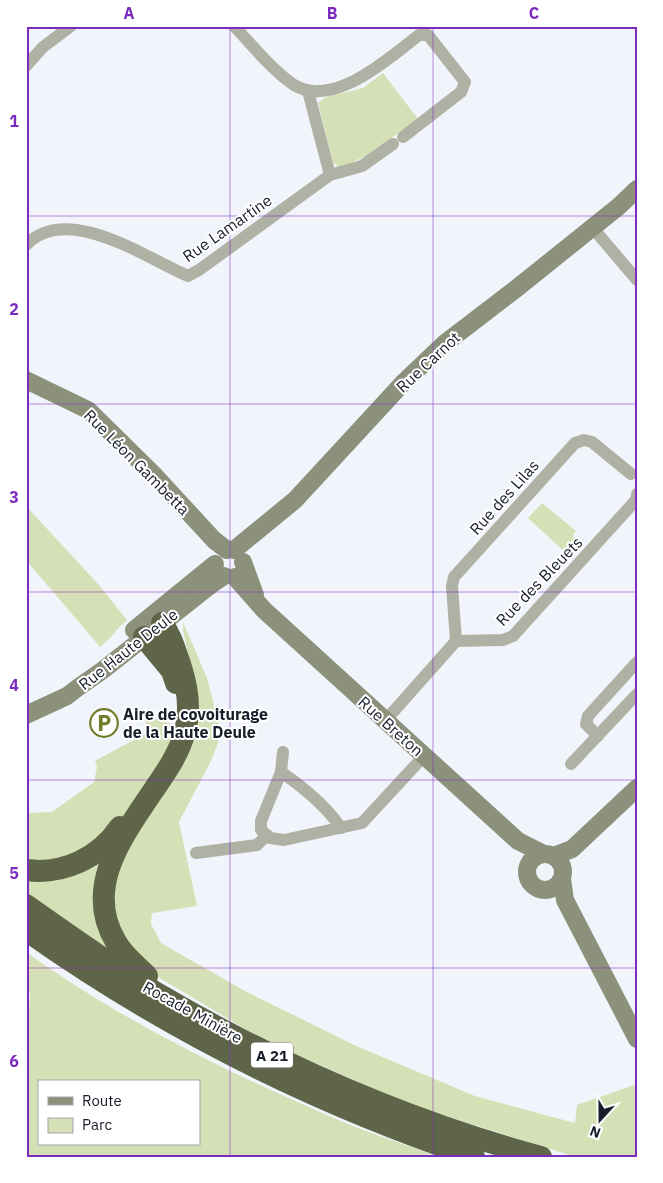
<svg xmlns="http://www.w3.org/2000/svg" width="663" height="1183" viewBox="0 0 663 1183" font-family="'IBM Plex Sans',sans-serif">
  <rect width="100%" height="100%" fill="#f1f5fb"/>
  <g fill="#d6e0b6" fill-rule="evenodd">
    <polygon points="383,73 418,119 369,154 344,167 338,167 333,162 318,103 326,97 363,88"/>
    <polygon points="542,503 576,531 573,535 576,546 568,555 528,518"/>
    <path d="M26,506L98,584L127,620C117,628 111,639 100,647L26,560Z"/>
    <polygon points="183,622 207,678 219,725 218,743 211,761 179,822 197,906 152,913 151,924 161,943 245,991 354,1045 475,1096 575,1123 577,1105 637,1084 637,1157 572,1156 405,1103 262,1039 153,974 120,942 107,909 113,871 196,691 183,630"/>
    <polygon points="142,715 175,725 173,738 152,776 113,830 85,857 26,865 26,813 52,812 94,782 97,767 95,761 150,731"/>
    <polygon points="104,850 105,866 122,960 26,893 26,874"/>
    <path d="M26,952C126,1024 239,1078 353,1126C381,1137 410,1146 438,1157H26V1065L30,992L26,989ZM39,1082H199V1144H39Z"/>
  </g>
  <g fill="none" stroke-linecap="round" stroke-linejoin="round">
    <g stroke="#aeb1a3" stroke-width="12">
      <path d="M234,26C251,44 274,72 294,85C334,109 389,58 419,35H428L465,82L461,92L403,137"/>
      <polyline points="26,66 43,47 71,26"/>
      <polyline points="308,91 330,175"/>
      <polyline points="592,227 637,280"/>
      <path d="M26,245C67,202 146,258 188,276L199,270L330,175L362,166L393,144"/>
      <polyline points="456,641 452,586 454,577 575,443 584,440 592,442 631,474"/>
      <polyline points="385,721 456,641 503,640 513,636 636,500 637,494"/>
      <polyline points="598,736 586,724 588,716 637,662"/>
      <polyline points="283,752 281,772 261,821 261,830 270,838 284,840 362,823 424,756"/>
      <polyline points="571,764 637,694"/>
      <path d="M281,772C303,787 326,806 341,828"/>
      <polyline points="196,853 257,845 267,835"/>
    </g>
    <g stroke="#8c917c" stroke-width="18">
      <polyline points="26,380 88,410 155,476 214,540 227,550"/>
      <polyline points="234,550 295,500 403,383 444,344 517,288 618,207 637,189"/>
      <polyline points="243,562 255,595"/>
      <polyline points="235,577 264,610 518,841 544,854"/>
      <polyline points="134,630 215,564"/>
      <polyline points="26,715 67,696 76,689 103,670 212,584 224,576"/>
      <circle cx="545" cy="872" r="18"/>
      <polyline points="554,856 572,849 637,788"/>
      <polyline points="562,879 565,900 637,1039"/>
    </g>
    <g stroke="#5f6548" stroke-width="22">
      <polyline points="144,637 172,671 176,683"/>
      <path d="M26,870C63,875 99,858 120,827"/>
      <path d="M26,905C70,936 113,967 158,994C278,1064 407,1121 541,1157"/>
      <path d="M26,930C164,1028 314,1103 474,1157"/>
      <path d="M147,976C136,965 123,955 116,942C83,887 123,836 153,791C166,772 179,754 185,731C191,710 187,685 180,664C175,650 171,635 162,623"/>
    </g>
  </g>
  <path fill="none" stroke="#7b2cbf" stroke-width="1" stroke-opacity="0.55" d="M230,26V1157M433,26V1157M26,216H637M26,404H637M26,592H637M26,780H637M26,968H637"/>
  <defs>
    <symbol id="parking-ring" viewBox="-11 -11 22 22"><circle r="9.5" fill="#fff" stroke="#707e2c" stroke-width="1.5"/><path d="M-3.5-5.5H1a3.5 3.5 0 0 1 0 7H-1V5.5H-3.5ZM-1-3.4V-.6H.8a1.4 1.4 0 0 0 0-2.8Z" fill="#707e2c"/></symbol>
  </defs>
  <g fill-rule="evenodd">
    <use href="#parking-ring" x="88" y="707" width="32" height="32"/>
  </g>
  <g text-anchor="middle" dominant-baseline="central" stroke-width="4" stroke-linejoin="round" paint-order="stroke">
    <rect fill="#fff" stroke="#5d6269" stroke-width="1" x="251" y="1042.5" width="42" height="25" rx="4"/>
    <g font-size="15" font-weight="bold" fill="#181e29">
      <text x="272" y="1055">A 21</text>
    </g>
    <g font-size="16" fill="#181e29" stroke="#fff">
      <text transform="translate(227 228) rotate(-35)">Rue Lamartine</text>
      <text transform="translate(428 362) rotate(-43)">Rue Carnot</text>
      <text transform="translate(137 462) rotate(45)">Rue Léon Gambetta</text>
      <text transform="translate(504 497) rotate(-48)">Rue des Lilas</text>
      <text transform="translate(539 581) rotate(-46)">Rue des Bleuets</text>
      <text transform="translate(128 649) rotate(-38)">Rue Haute Deule</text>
      <text transform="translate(391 726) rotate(42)">Rue Breton</text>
      <text transform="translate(193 1012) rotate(29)">Rocade Minière</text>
    </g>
    <g font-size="16" font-weight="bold" fill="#181e29" stroke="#fff" text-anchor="start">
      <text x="123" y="714">Aire de covoiturage<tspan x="123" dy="18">de la Haute Deule</tspan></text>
    </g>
  </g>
  <rect width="663" height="1183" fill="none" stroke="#ffffff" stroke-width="55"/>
  <rect x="38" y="1080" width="162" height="65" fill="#ffffff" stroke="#a3a5a9"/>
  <rect x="48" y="1097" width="25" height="8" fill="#8c917c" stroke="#a3a5a9"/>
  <text x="82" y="1106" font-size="15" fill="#181e29">Route</text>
  <rect x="48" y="1118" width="25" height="15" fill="#d6e0b6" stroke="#a3a5a9"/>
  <text x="82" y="1130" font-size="15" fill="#181e29">Parc</text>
  <g transform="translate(600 1120) rotate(201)" stroke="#ffffff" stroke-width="4" paint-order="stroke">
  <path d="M0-4L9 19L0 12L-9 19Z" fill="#181e29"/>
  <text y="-8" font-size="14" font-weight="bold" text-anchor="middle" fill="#181e29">N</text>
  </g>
  <rect x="28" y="28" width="608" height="1128" fill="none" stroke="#7b2cbf" stroke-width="2"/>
  <g font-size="16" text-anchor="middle" font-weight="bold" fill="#7b2cbf">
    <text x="129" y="19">A</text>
    <text x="332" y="19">B</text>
    <text x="534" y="19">C</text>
    <text x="14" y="127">1</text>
    <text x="14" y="315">2</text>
    <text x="14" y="503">3</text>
    <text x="14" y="691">4</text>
    <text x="14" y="879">5</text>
    <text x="14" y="1067">6</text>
  </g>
</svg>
